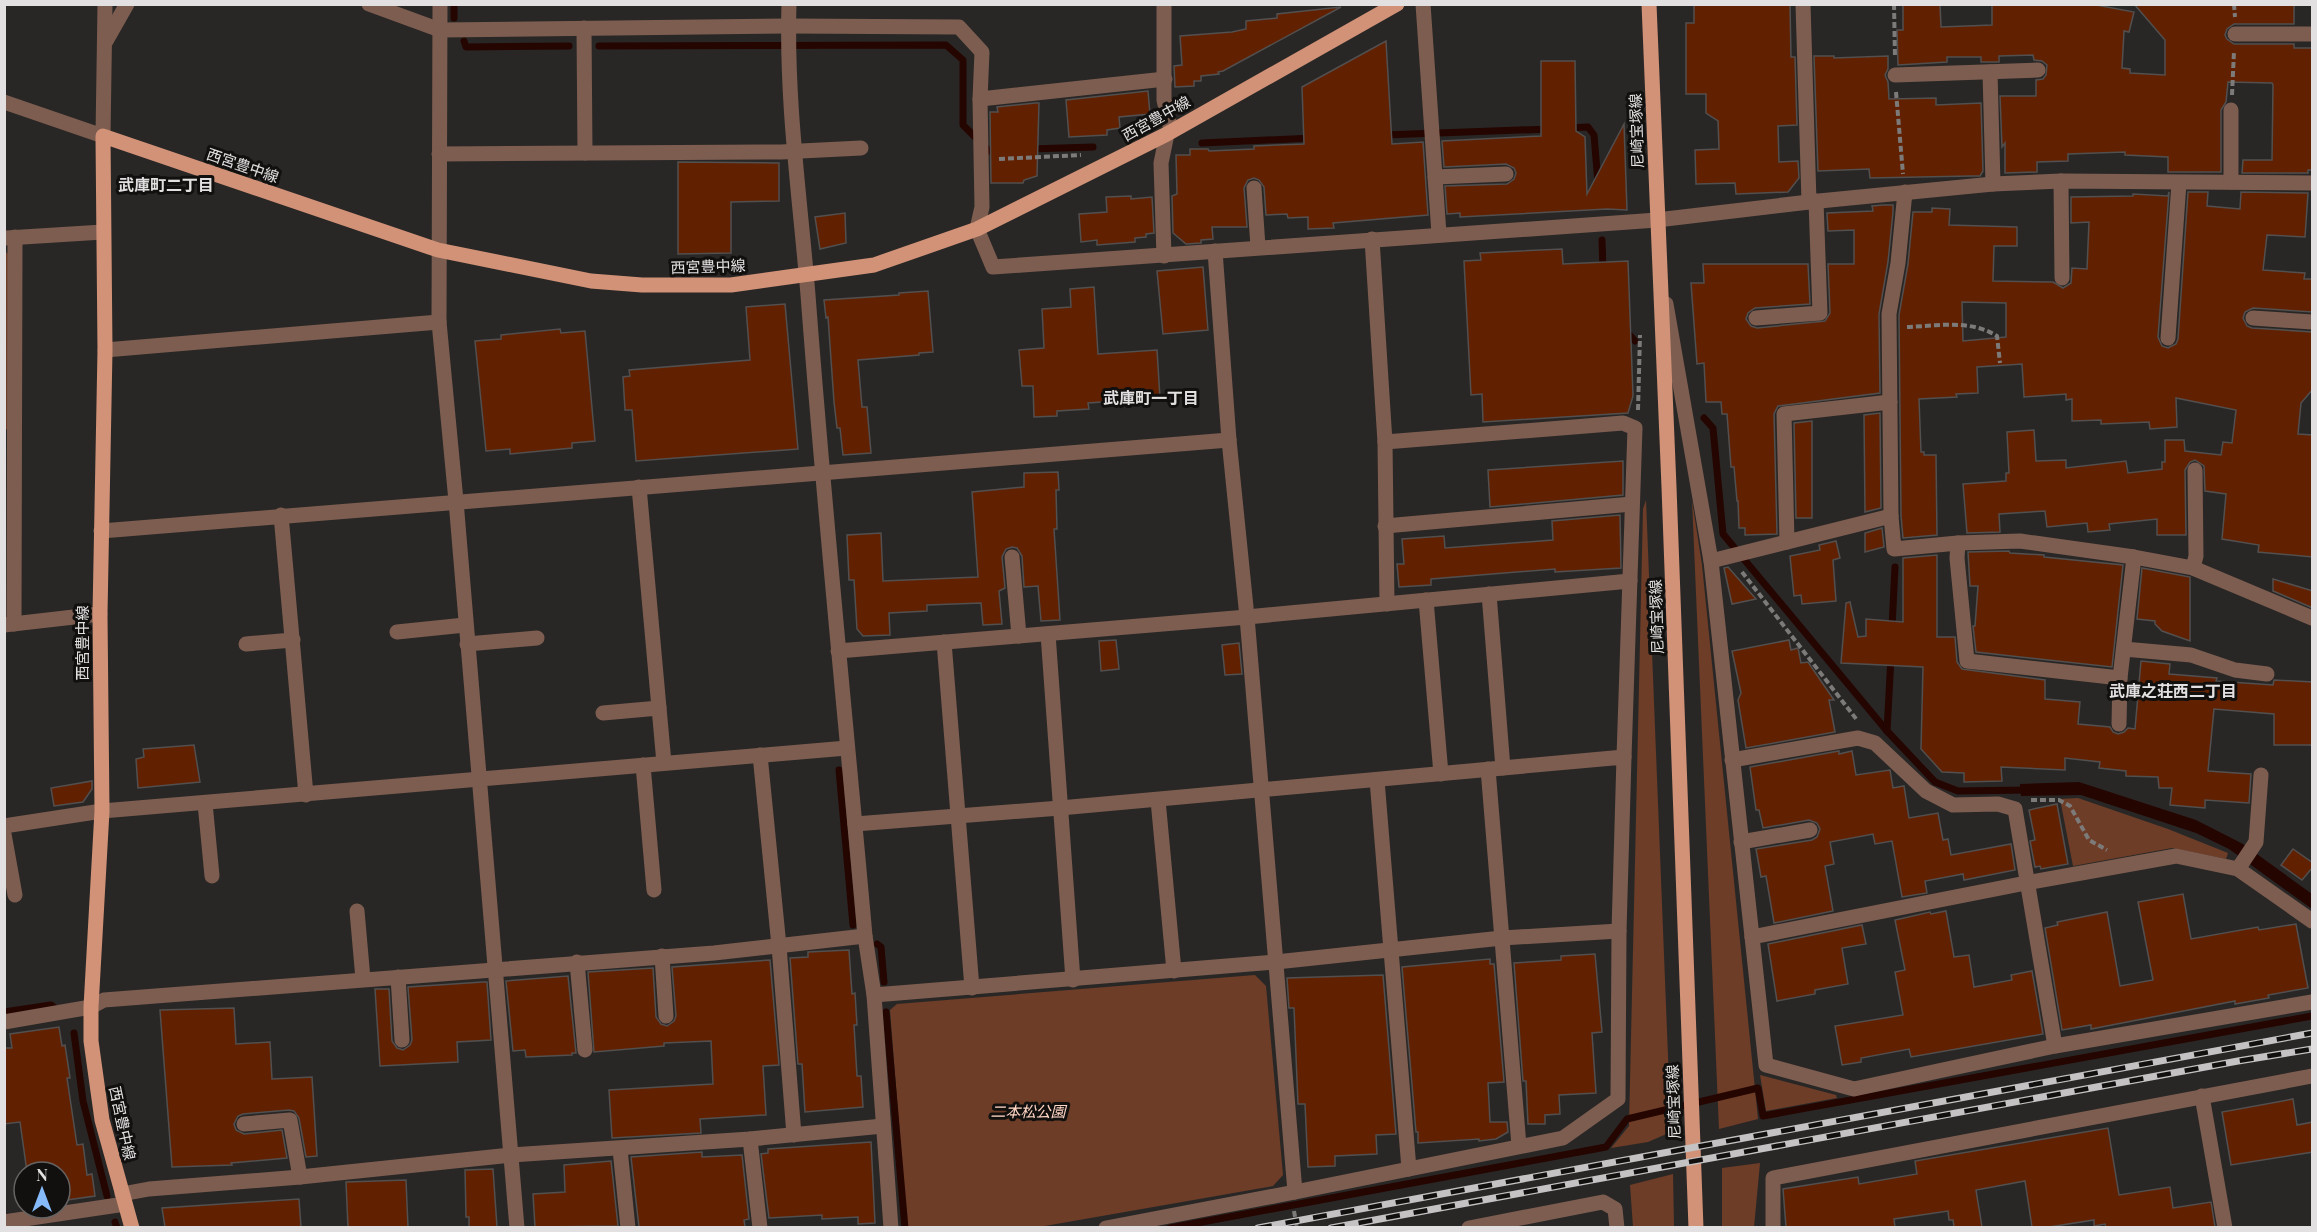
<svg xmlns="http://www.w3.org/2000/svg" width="2317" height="1232" viewBox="0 0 2317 1232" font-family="'Playfair Display','Noto Sans JP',serif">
  <rect width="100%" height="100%" fill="#292726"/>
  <g fill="#6d3d28">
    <polygon points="5,251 9,255 8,428 5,431"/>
    <polygon points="1646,500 1671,1132 1648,1142 1611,1148 1629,1126 1643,509"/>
    <polygon points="1692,500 1702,565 1758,1119 1719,1129"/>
    <polygon points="2078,798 2168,829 2228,853 2226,859 2172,848 2073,866 2060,799"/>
    <polygon points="1255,975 1266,986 1283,1175 1273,1186 1039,1227 907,1227 890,1010 897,1004"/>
    <polygon points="1760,1075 1836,1095 1837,1098 1766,1111"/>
    <polygon points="1760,1163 1754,1227 1722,1227 1722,1168"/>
    <polygon points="1673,1174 1674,1227 1633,1227 1630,1185"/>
  </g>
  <polygon fill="#250500" points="2079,782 2196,820 2243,844 2312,894 2312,909 2229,849 2196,833 2081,795 2021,796 2020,784"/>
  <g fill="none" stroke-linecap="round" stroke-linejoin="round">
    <g stroke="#250500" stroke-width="7">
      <polyline points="454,18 454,4"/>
      <polyline points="464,41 466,47 569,46"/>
      <polyline points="599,46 946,45 963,60 963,125 989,151 998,151"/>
      <polyline points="1567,128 1588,127 1594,135 1598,183"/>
      <polyline points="1384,135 1550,129"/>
      <polyline points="1202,143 1313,138"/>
      <polyline points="1030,149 1093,147"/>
      <polyline points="1602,240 1603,271"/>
      <polyline points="1626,331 1635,341"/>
      <polyline points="1704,418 1713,428 1723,534 1887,731 1935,782 1958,791 2028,790"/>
      <polyline points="1892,628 1895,567"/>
      <polyline points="1887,731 1891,657"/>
      <polyline points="839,770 853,925"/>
      <polyline points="877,944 881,947 884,982"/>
      <polyline points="4,1012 51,1005 57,1010"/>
      <polyline points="886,1012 905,1228"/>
      <polyline points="74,1033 83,1101 107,1196"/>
      <polyline points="115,1222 117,1228"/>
      <polyline points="1170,1228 1606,1147 1627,1119 1758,1088 1763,1116 2312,1016"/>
    </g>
  </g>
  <g fill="#612100" stroke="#524f4e" stroke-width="1.5" fill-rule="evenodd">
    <polygon points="1694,4 1790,4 1791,57 1795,57 1797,125 1778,126 1779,162 1798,161 1799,178 1788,192 1736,194 1735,183 1696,184 1695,150 1719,149 1718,121 1706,113 1706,94 1686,94 1686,23 1694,23"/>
    <polygon points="1903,4 1940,4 1941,27 1992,25 1992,4 2091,4 2134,12 2129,32 2124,31 2122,68 2130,69 2130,73 2165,75 2165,40 2134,4 2294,4 2294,24 2234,24 2227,29 2225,35 2227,39 2234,44 2294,44 2294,48 2313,48 2313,170 2308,170 2308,173 2242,173 2243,160 2272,160 2273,85 2272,83 2228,82 2226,102 2221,110 2221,172 2168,172 2168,157 2125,155 2125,152 2068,154 2068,161 2037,162 2037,172 2005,173 2005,143 2002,147 2000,96 2036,96 2036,80 2043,79 2046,75 2047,65 2042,61 2034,60 2033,55 1999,56 1999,62 1981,62 1981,57 1947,57 1947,62 1898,65 1897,30 1903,30"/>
    <polygon points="1341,7 1223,71 1218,72 1219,74 1201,76 1201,81 1194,81 1194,86 1175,87 1174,66 1182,65 1180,36 1232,32 1246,29 1246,21 1277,18 1277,14"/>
    <polygon points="1386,41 1392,144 1423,142 1428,215 1333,223 1334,228 1308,229 1308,217 1288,218 1287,214 1266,215 1264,187 1259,180 1254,178 1248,180 1244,188 1247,227 1212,227 1213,239 1201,240 1201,243 1186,244 1173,233 1172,196 1177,194 1176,155 1190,155 1190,149 1208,149 1209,151 1254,149 1254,146 1304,144 1302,87"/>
    <polygon points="1814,56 1834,56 1834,58 1888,56 1888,69 1885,75 1888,82 1889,99 1936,98 1936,105 1981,103 1983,171 1980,176 1971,176 1870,178 1869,169 1818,171"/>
    <polygon points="1541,61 1575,61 1576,131 1585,137 1587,194 1624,124 1627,210 1607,209 1460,217 1460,213 1447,214 1445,186 1507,184 1514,179 1516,173 1514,168 1506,164 1444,167 1442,141 1541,136"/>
    <polygon points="1148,91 1150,114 1119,117 1120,128 1107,130 1107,135 1069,137 1066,100"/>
    <polygon points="1035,103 1039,103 1037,176 1024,180 1023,183 991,183 990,112 998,112 997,107"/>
    <polygon points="678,162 779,163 779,201 731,202 731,253 678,254"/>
    <path d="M2169,192L2158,337L2162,346L2168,348L2176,344L2178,339L2188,192H2208L2207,206L2240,209L2241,192L2308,193L2305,237L2267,235L2263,270L2305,273L2304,279H2313V312L2253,308L2245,312L2243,318L2247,326L2252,328L2313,332V389L2301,403L2298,434L2313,435V557L2258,552L2259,545L2222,539L2226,494L2205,491L2204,466L2195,460L2190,462L2185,470L2186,535H2157V519L2109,524L2110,530L2088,532L2087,523L2047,527L2045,511L1999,514L2000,532L1967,533L1963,484L2006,481V473H2009L2007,432L2034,430L2036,461L2066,460V468L2126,461L2128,473L2162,469V462H2165V440H2184L2185,451L2221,455L2223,442L2232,443L2236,410L2176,398L2177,427L2150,429L2149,422L2101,424V420L2072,421V399L2066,400V394L2024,397L2022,364L1977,367L1978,393L1956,394L1957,397L1919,399L1921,452H1924V455H1936L1937,535L1903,538L1901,516L1899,315L1908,264L1913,212H1932V208L1950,209L1949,225L2017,227V246H1994L1993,281L2053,282L2063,288L2071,283L2072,268L2087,269L2089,222L2071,223V197L2133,196V194L2168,196ZM1962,302L2006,303V337L1963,341Z"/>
    <polygon points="1131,196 1131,199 1152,197 1154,233 1146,234 1146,237 1135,238 1135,242 1097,245 1097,240 1081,242 1079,214 1107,212 1106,197"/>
    <polygon points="1883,205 1893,205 1893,212 1888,262 1879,314 1880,393 1778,406 1774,414 1777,534 1745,535 1745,528 1739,528 1738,501 1737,501 1734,467 1731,467 1727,414 1722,414 1721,402 1706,402 1704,363 1697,364 1691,283 1704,283 1703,264 1808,264 1810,304 1755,308 1748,313 1746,319 1751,326 1757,328 1825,321 1830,313 1828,264 1854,264 1854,230 1828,231 1827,213 1873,211 1872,206"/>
    <polygon points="845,213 846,243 820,249 815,217"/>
    <polygon points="1562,249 1563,264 1628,261 1633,396 1628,413 1483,422 1482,394 1471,395 1464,261 1481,260 1480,253"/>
    <polygon points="1203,267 1208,330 1163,334 1157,271"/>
    <polygon points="1094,287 1098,354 1157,350 1160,398 1151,399 1151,404 1132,405 1132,400 1088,403 1089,409 1057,411 1057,416 1034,417 1033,386 1022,386 1019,350 1044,348 1042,309 1071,307 1070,289"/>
    <polygon points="928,291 933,352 919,353 919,355 858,360 862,407 867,407 871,453 843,455 840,428 837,428 834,402 828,317 826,318 824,300 899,295 899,293"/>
    <polygon points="785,304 798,449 636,461 632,410 625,410 623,377 630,376 629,370 750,360 746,307"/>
    <polygon points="560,329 561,333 585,331 595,441 572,443 572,448 510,454 510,449 486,451 475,341 501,339 501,335"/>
    <polygon points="1880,413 1881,508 1865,512 1864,415"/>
    <polygon points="1812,421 1812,518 1796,518 1794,423"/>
    <polygon points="1623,461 1623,495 1490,507 1488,470"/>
    <polygon points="1058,472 1059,490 1056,490 1057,529 1054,529 1060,620 1041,621 1038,586 1024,587 1022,556 1017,548 1012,547 1006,549 1002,557 1005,588 999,591 1002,624 983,625 981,603 927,605 927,611 889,613 890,635 863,636 857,629 854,580 849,580 847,535 881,533 883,581 978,577 972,492 1024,487 1024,473"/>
    <polygon points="1620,515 1621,568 1555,572 1555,569 1431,579 1431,585 1399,587 1397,564 1404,564 1402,539 1444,536 1445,548 1553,540 1552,521"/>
    <polygon points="1882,528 1884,547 1865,552 1865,533"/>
    <polygon points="1836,541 1840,558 1833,560 1836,601 1802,604 1801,595 1794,596 1790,556 1820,550 1819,545"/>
    <polygon points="2009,551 2010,553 2044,555 2044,557 2123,565 2112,667 1976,652 1973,626 1975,626 1978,586 1970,586 1968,552"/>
    <polygon points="1937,555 1937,637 1955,637 1957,662 1962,669 2045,680 2045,699 2080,702 2078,724 2110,727 2113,732 2118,734 2124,732 2128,728 2135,729 2141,661 2170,664 2169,674 2217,678 2216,681 2273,685 2274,680 2313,682 2313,745 2274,745 2274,714 2214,709 2208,771 2251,774 2249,803 2205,800 2205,808 2170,805 2172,788 2159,788 2158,777 2126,776 2126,771 2099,768 2100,762 2065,758 2065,770 2001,767 2002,781 1964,782 1964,773 1942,772 1921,749 1923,667 1841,663 1846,603 1850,602 1858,637 1866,636 1866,619 1903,622 1903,558"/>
    <polygon points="1728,567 1756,599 1732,604 1724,568"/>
    <polygon points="2142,568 2190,577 2190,641 2162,631 2155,624 2155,621 2137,619"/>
    <polygon points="2273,579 2313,591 2313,608 2273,591"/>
    <polygon points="1116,640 1119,669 1101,671 1099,641"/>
    <polygon points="1789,640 1791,650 1798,648 1801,663 1808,662 1834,700 1829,700 1835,732 1746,748 1738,700 1741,693 1732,651"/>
    <polygon points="1239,643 1242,674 1225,675 1222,645"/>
    <polygon points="194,745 200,782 138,788 136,759 144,757 143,749"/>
    <polygon points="1839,751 1839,754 1852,751 1856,775 1890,770 1893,788 1904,786 1909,818 1938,813 1943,840 1948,839 1951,855 2011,844 2015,870 1964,880 1963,874 1925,881 1927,893 1902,897 1892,841 1875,844 1873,834 1830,842 1834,864 1825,866 1833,911 1774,923 1766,876 1761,877 1756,849 1812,840 1817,837 1820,829 1817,823 1809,820 1763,828 1759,810 1756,810 1750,767"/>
    <polygon points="92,781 92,789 83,802 54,806 51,788"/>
    <polygon points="2057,804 2068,864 2041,869 2040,866 2035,867 2030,841 2035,840 2029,810"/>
    <polygon points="2293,849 2313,863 2313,867 2302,880 2281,865"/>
    <polygon points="2183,894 2191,939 2258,927 2259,930 2296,924 2308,988 2268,995 2269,998 2235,1004 2235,1001 2091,1029 2091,1025 2062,1030 2045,928 2058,925 2057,922 2107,912 2120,986 2153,980 2138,902"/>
    <polygon points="1946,911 1954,957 1969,955 1974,987 2012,980 2011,975 2032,971 2043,1034 1911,1057 1909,1049 1861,1058 1861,1062 1842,1065 1835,1026 1903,1015 1895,972 1905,970 1895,920 1930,912 1931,914"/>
    <polygon points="1862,925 1866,944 1842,948 1848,984 1815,990 1815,994 1777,1001 1768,944"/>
    <polygon points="849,950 852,994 855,993 857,1025 854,1025 857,1076 861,1076 863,1107 805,1112 802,1064 798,1064 790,958 808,957 808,952"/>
    <polygon points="1595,954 1602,1032 1592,1033 1596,1093 1559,1095 1560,1114 1545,1115 1545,1124 1528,1124 1526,1081 1523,1081 1514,963 1561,960 1561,956"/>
    <polygon points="1490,959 1490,964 1494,964 1504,1082 1488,1083 1490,1122 1507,1122 1508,1132 1496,1139 1479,1141 1479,1139 1418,1143 1418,1132 1416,1132 1402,967"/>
    <polygon points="770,960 779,1065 763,1066 766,1115 700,1119 701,1133 612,1138 609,1090 713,1084 711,1041 664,1043 664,1046 594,1052 588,972 653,968 656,1017 661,1024 667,1026 674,1021 676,1016 672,967"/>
    <polygon points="1383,975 1396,1134 1376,1135 1377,1154 1335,1156 1335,1166 1308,1167 1305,1104 1298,1104 1294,1008 1289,1008 1287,978"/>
    <polygon points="568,976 576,1053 572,1053 572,1055 526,1057 525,1050 513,1051 506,981"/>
    <polygon points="483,982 487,982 491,1040 457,1042 458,1062 380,1066 375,989 389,989 392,1041 397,1048 403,1050 410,1045 412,1040 408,987"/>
    <polygon points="234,1008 236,1044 270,1042 272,1079 312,1077 317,1156 306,1157 299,1118 294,1111 289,1110 243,1114 238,1116 234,1124 236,1130 244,1134 282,1130 287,1158 231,1163 232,1165 172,1167 160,1010"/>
    <polygon points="59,1027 62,1046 65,1045 70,1078 67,1078 77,1145 83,1144 87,1175 92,1174 95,1196 60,1201 60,1172 27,1172 20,1122 4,1124 4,1048 12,1048 10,1034"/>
    <polygon points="2293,1099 2297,1125 2313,1122 2313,1152 2231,1165 2222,1112"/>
    <polygon points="2108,1128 2119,1195 2170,1187 2173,1208 2211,1202 2215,1227 2106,1227 2105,1224 2094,1226 2094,1220 2049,1227 2032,1227 2025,1181 1976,1190 1982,1227 1954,1227 1953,1220 1949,1220 1948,1211 1894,1219 1895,1227 1786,1227 1783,1189 1858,1177 1859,1184 1917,1174 1915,1161"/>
    <polygon points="871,1142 875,1223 858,1224 858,1217 822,1219 822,1215 769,1218 761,1154 768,1153 768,1149"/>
    <polygon points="702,1152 702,1157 742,1155 749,1219 744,1220 745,1227 639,1227 631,1157"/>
    <polygon points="611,1161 618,1226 535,1227 533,1194 565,1192 564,1165"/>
    <polygon points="493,1169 497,1227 469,1227 469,1217 466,1217 465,1170"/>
    <polygon points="406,1180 408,1227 348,1227 346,1182"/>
    <polygon points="299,1199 301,1227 165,1227 162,1208"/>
  </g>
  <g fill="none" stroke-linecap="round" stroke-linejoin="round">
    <g stroke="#7d7b7a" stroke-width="4" stroke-dasharray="6 3" stroke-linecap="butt">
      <polyline points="1894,4 1895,58"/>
      <polyline points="2234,4 2235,17"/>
      <polyline points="1896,92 1903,174"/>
      <polyline points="2232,95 2234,51"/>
      <polyline points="999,159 1081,155"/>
      <path d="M1907,327C1937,326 1970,319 1997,336L2000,363"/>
      <polyline points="1638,410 1640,335"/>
      <polyline points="1742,572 1857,720"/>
      <polyline points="2031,800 2059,800 2070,806 2089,840 2107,850"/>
      <polyline points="1294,1211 1297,1228"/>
    </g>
    <g stroke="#7d5d50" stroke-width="15">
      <polyline points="369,4 440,30 788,26 959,27 982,52 980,99 1165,79"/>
      <polyline points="440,4 439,322 456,501 517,1228"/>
      <path d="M789,4C786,102 800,198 808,295C824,509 846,722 865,936L874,995L891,1228"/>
      <polyline points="1164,4 1164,100 1171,130"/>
      <polyline points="1423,4 1439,234"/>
      <polyline points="1803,4 1809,202"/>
      <polyline points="584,28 585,153"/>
      <polyline points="2235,34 2312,34"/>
      <polyline points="106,41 127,4"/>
      <polyline points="1990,72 1993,184"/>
      <polyline points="1895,75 2038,70"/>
      <polyline points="980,99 982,207 977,229 993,267 1657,220 1809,202 1993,184 2061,181 2312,183"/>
      <polyline points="4,102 103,136 105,4"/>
      <polyline points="439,154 781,152 861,148"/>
      <polyline points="1435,177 1506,174"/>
      <polyline points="2061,181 2062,278"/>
      <polyline points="2231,182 2231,110"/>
      <polyline points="1254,188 1258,247"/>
      <polyline points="7,238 103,232"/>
      <polyline points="1372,239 1385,442 1387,604"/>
      <polyline points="1215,251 1229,440 1247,617 1295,1192"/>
      <polyline points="1164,256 1161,163 1167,134"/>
      <polyline points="1666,304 1711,561 1766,1065 1854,1089 2055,1046"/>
      <polyline points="1756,318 1820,313 1816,201"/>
      <polyline points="2253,318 2312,322"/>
      <polyline points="2168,338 2179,183"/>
      <polyline points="105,350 439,322"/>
      <polyline points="1385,442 1623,423 1635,428 1624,757"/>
      <polyline points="639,487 664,763"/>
      <polyline points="281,515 306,795"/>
      <polyline points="1891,516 1889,314 1898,263 1905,192"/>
      <polyline points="1385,526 1632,504"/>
      <polyline points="101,531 1229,440"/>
      <polyline points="1787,542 1784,414 1890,402"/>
      <polyline points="1958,543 1957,558 1967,661 2120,678"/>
      <polyline points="1012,557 1019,636"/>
      <polyline points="1711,561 1891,516 1894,549 1958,543 2020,541 2134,557 2193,568 2312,618"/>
      <polyline points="2193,568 2196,556 2195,470"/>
      <polyline points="1489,594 1503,768"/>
      <polyline points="1426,600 1441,774"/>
      <polyline points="14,624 15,237"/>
      <polyline points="4,625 100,614"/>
      <polyline points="397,632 465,625"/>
      <polyline points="1048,634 1073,980"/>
      <polyline points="944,642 972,988"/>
      <polyline points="246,644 293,640"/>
      <polyline points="467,644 537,638"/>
      <polyline points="2124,649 2191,655 2235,670 2267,674"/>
      <polyline points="838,651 1247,617 1630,581"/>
      <polyline points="603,713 659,708"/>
      <polyline points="2119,724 2120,678 2134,557"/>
      <polyline points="760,755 779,946 794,1135"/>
      <polyline points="1732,760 1858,738 1875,743 1926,791 1953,805 1998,804 2015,809 2055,1046 2312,1002"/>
      <polyline points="643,765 654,890"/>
      <polyline points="1488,769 1519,1146"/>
      <polyline points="1377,780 1409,1169"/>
      <polyline points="1158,800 1174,971"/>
      <polyline points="205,803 212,876"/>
      <polyline points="855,824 1060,808 1624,757 1619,931 1618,1099 1563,1138 1295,1192 1106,1228"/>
      <polyline points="4,826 102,811 847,748"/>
      <polyline points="4,834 15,895"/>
      <polyline points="1741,842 1810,830"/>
      <polyline points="2238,869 2256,842 2261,775"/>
      <polyline points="357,911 363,979"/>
      <polyline points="1752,937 2026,883 2176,856 2238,869 2312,921"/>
      <polyline points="662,956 666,1016"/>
      <polyline points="577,962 585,1050"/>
      <polyline points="398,977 402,1040"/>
      <polyline points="874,995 1276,962 1502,938 1619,931"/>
      <polyline points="4,1022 91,1007 104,1000 714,953 865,936"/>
      <polyline points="2202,1096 2225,1228"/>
      <polyline points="244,1124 290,1120 300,1177"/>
      <polyline points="750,1139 760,1228"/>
      <polyline points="620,1149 628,1228"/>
      <polyline points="122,1194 149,1189 300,1177 511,1155 750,1139 883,1126"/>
      <polyline points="4,1222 125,1204"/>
      <polyline points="1469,1228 1603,1202 1615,1209 1617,1228"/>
      <polyline points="1773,1228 1773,1178 2312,1076"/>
    </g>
    <g stroke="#d29277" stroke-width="15">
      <polyline points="1649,4 1669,487 1696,1228"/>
      <polyline points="132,1228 102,1120 91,1041 91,1007 102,811 100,614 105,350 103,136 438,250 591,281 642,285 731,285 874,265 977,229 1167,134 1397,4"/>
    </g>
    <defs>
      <g id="rail">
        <polyline points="1258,1228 2312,1033"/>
        <polyline points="1331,1228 2238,1061 2312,1049"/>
      </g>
    </defs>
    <use href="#rail" stroke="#c4c2c2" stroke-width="7"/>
    <use href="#rail" stroke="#11100f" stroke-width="4.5" stroke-dasharray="14" stroke-linecap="butt"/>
  </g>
  <g text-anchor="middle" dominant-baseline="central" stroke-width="6" stroke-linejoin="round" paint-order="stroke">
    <g font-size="15" fill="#e2e0e0" stroke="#11100f">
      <text transform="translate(1156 118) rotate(-29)">西宮豊中線</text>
      <text transform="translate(1636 131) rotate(-92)">尼崎宝塚線</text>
      <text transform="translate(243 165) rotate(19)">西宮豊中線</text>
      <text transform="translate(708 266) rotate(-2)">西宮豊中線</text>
      <text transform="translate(1656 617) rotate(-92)">尼崎宝塚線</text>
      <text transform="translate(82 643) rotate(-90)">西宮豊中線</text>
      <text transform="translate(1673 1102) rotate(-92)">尼崎宝塚線</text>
      <text transform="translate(123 1123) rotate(78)">西宮豊中線</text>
    </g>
    <g font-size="15" font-style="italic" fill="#ffd5c4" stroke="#11100f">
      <text x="1028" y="1111">二本松公園</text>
    </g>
    <g font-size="16" font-weight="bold" fill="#e2e0e0" stroke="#11100f">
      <text x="166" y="184">武庫町二丁目</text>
      <text x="1151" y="397">武庫町一丁目</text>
      <text x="2173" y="690">武庫之荘西二丁目</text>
    </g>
  </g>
  <rect width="2317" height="1232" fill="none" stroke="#e2e0e0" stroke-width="12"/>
  <g transform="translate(42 1190)"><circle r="28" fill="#11100f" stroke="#656363" stroke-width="1.5"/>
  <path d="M0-4.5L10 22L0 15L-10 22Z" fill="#86bbfb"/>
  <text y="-9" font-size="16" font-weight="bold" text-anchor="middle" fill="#e2e0e0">N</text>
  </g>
</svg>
